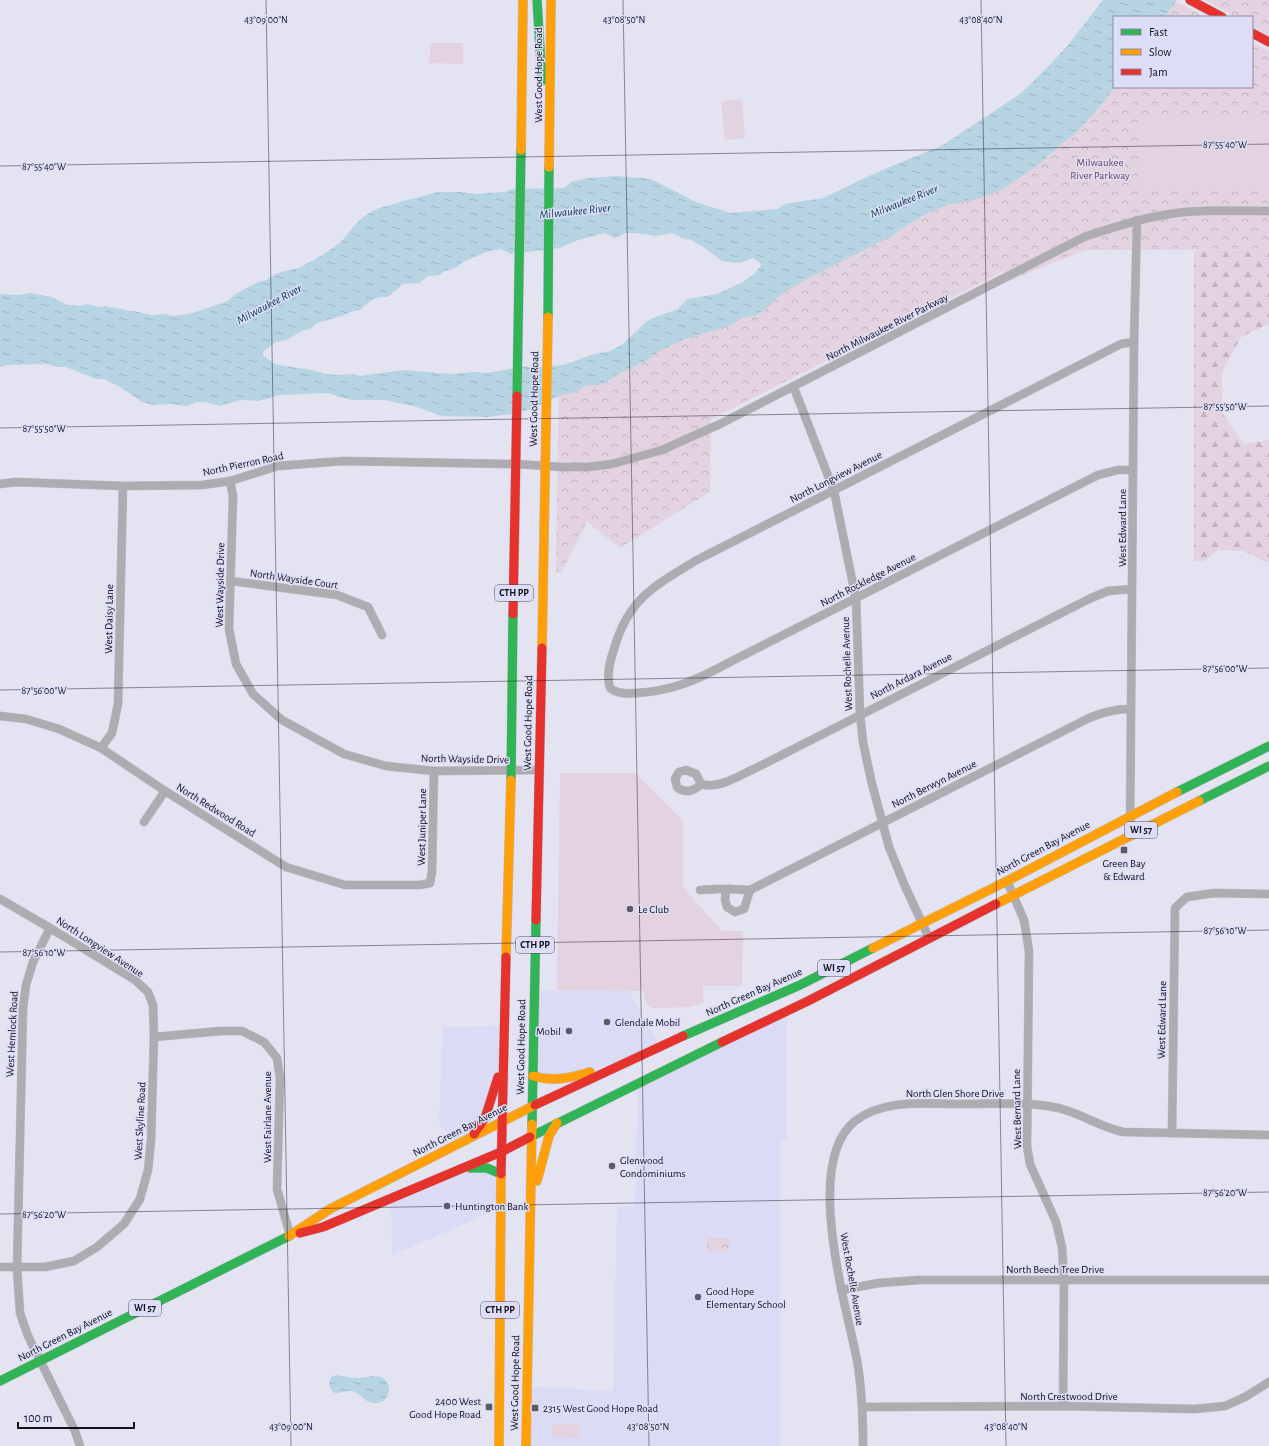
<svg xmlns="http://www.w3.org/2000/svg" width="1269" height="1446" viewBox="0 0 1269 1446" font-family="'Alegreya Sans',sans-serif">
  <defs>
    <pattern id="forest-firs" width="22" height="20" patternUnits="userSpaceOnUse"><rect width="22" height="20" fill="#e3d2df"/><path d="M5 1l3.5 6h-7zM16 11l3.5 6h-7z" fill="#c2b3bf"/></pattern>
    <pattern id="park-crowns" width="20" height="18" patternUnits="userSpaceOnUse"><rect width="20" height="18" fill="#e3d2df"/><path d="M2 6a3 3 0 1 1 6 0M12 15a3 3 0 1 1 6 0" fill="none" stroke="#c2b3bf"/></pattern>
    <pattern id="water-ripples" width="26" height="14" patternUnits="userSpaceOnUse"><rect width="26" height="14" fill="#b7d4e3"/><path d="M2 4q2-2 4 0t4 0M15 11q2-2 4 0t4 0" fill="none" stroke="#9cb5c2"/></pattern>
  </defs>
  <rect width="100%" height="100%" fill="#e4e3f2"/>
  <g fill="#dcdbf5">
    <polygon points="534,990 629,991 660,1046 575,1076 533,1076"/>
    <polygon points="787,1011 787,1139 780,1140 780,1446 526,1446 527,1386 613,1391 617,1206 635,1207 638,1083"/>
    <polygon points="504,1026 503,1062 485,1118 455,1146 439,1123 443,1027"/>
    <polygon points="460,1169 495,1171 501,1208 392,1255 391,1198"/>
  </g>
  <polygon fill="url(#forest-firs)" points="1269,249 1269,324 1241,337 1222,372 1222,412 1244,444 1269,440 1269,562 1265,562 1244,551 1218,550 1204,561 1194,561 1194,250"/>
  <g fill="url(#park-crowns)">
    <polygon points="1136,0 1173,0 1205,17 1123,17"/>
    <polygon points="1205,0 1269,0 1269,36 1252,26 1252,17 1236,17"/>
    <polygon points="1252,42 1269,51 1269,249 1085,250 1004,283 1004,271 711,419 710,492 620,548 587,522 561,573 556,572 559,378 611,360 1114,87 1252,87"/>
    <rect x="707" y="1238" width="22" height="14"/>
  </g>
  <g fill="#e3d2df">
    <polygon points="431,43 463,43 463,64 429,63"/>
    <polygon points="742,99 745,138 725,140 721,102"/>
    <polygon points="1269,117 1269,187 1142,188 1141,118"/>
    <polygon points="560,773 635,773 683,821 683,887 722,931 743,931 742,986 703,986 703,1003 691,1007 652,1008 645,1002 644,991 557,990"/>
    <polygon points="552,1424 580,1425 580,1438 552,1437"/>
  </g>
  <g fill="url(#water-ripples)" fill-rule="evenodd">
    <path d="M1103,0H1177L1165,17H1114V87H1116L1110,93L1104,102L1077,132L1064,142L1039,164L1002,190L977,199L948,205L928,213L907,225L890,237L801,282L780,295L763,311L756,315L742,318L729,326L685,339L659,351L648,360L619,374L601,385H587L576,392L559,396L531,409L511,414L487,417L441,416L417,407L384,400H352L343,398L328,393L280,395L259,401L241,400L220,406L205,402H196L187,406L170,404L153,405L142,402L122,388L104,379H96L66,367H57L46,364L8,365L0,367V294L19,295L30,293L52,297L67,305L80,306L87,304L100,307L105,306L153,315L165,314L173,316L182,315L192,313L228,301L234,295L258,282L266,280L274,275L284,271L299,268L324,254L341,242L355,225L364,216L379,208L437,192H460L476,194L504,192L512,189L564,188L571,182L587,178L617,176L651,179L696,202L730,213L778,209L784,204L823,198L873,174L943,145L1020,94L1043,72L1068,45ZM604,233L614,238L626,233H635L656,236L672,233L684,239L691,240L702,246L722,261L735,263L743,262L753,258L758,261L761,264L760,267L754,274L743,282L717,294L687,299L678,309L655,317L647,321L623,344L610,351L594,354L564,365L537,367L535,369L526,366L486,373L475,372L450,374L403,370L359,376L352,374L340,375L326,374L312,370L279,365L273,363L263,355V352L274,343L286,340L302,331L310,329L317,323L342,316L351,312L360,310L372,300L380,297H388L403,284L419,283L428,276L440,275L443,272L457,267L463,262L486,252L501,249L511,254L560,248L575,241Z"/>
    <path d="M336,1375C343,1376 351,1378 358,1378C365,1378 372,1375 380,1377C394,1381 391,1402 377,1403C364,1405 360,1390 350,1391C345,1391 340,1393 335,1393C329,1389 328,1383 331,1377Z"/>
  </g>
  <g fill="none" stroke-linecap="round" stroke-linejoin="round">
    <defs>
      <g id="street">
        <polyline points="794,388 834,491 856,599 860,714 863,742 871,780 889,847 904,884 929,938"/>
        <path d="M1133,470H1118L1098,475L730,662C699,679 673,691 637,693C628,694 617,694 610,688C606,675 610,661 614,649C618,635 624,621 632,610C647,588 673,575 695,561L1115,347L1121,344L1134,342"/>
        <polyline points="230,481 233,496 229,629 236,664 253,694 282,720 344,754 386,766 434,771 539,770"/>
        <path d="M0,484L16,482L123,486L202,485L230,481L278,466L343,461L516,464L562,467H589L612,464L662,450L720,424L1084,237C1112,228 1141,218 1170,214C1202,209 1236,211 1269,211"/>
        <polyline points="231,581 337,595 368,607 382,635"/>
        <polyline points="0,716 26,719 59,729 101,748 165,791 286,867 345,885 420,885 430,883 432,871 434,771"/>
        <polyline points="101,748 112,733 118,704 123,486"/>
        <path d="M701,784C694,791 685,794 677,787L675,779L679,772L686,770L696,774L701,784C718,790 740,775 756,768L1091,598L1108,591L1132,589"/>
        <polyline points="144,822 165,791"/>
        <polyline points="1130,835 1134,342 1137,220"/>
        <polyline points="1007,881 1024,920 1029,951 1027,1146 1030,1164 1056,1222 1062,1247 1064,1280 1063,1406"/>
        <polyline points="700,890 719,889 730,889"/>
        <path d="M750,890L744,909L735,912L727,907L725,899L726,891L730,889L750,890L1089,718C1103,712 1115,709 1131,709"/>
        <polyline points="0,899 50,928 135,980 148,992 153,1005 154,1037 151,1140 148,1170 140,1199 124,1224 97,1247 74,1261 45,1267 0,1267"/>
        <polyline points="50,928 33,962 26,985 23,1008 17,1268 20,1313 28,1336 75,1431 80,1446"/>
        <polyline points="154,1037 221,1031 242,1031 264,1042 277,1058 280,1078 277,1189 290,1235"/>
        <polyline points="1172,1133 1175,908 1187,897 1214,893 1269,894"/>
        <polyline points="841,1290 879,1283 919,1280 1269,1280"/>
        <polyline points="863,1407 1063,1406 1195,1409 1225,1406 1245,1397 1269,1382"/>
        <path d="M863,1446C863,1417 862,1389 857,1360C846,1305 803,1162 855,1121C885,1098 926,1104 962,1104C990,1104 1020,1102 1048,1106C1077,1110 1096,1126 1123,1132L1269,1135"/>
      </g>
      <g id="fast">
        <polyline points="537,0 542,81"/>
        <polyline points="548,317 549,167"/>
        <polyline points="517,396 521,150"/>
        <polyline points="511,780 513,614"/>
        <polyline points="1177,792 1269,746"/>
        <polyline points="1199,801 1269,766"/>
        <polyline points="683,1036 800,985 873,948"/>
        <polyline points="532,1124 536,920"/>
        <polyline points="530,1137 722,1042"/>
        <polyline points="470,1168 487,1168 501,1174"/>
        <polyline points="0,1381 289,1236"/>
      </g>
      <g id="slow">
        <polyline points="521,150 523,0"/>
        <polyline points="549,167 551,0"/>
        <polyline points="542,648 548,317"/>
        <polyline points="996,904 1199,801"/>
        <polyline points="873,948 1007,881 1177,792"/>
        <polyline points="506,957 511,780"/>
        <path d="M533,1076C553,1082 570,1078 590,1072"/>
        <polyline points="537,1181 549,1136 557,1123"/>
        <polyline points="289,1236 330,1209 535,1105"/>
        <polyline points="499,1446 501,1174"/>
        <polyline points="526,1446 532,1124"/>
      </g>
      <g id="jam">
        <polyline points="1190,0 1222,17"/>
        <polyline points="1252,33 1269,42"/>
        <polyline points="513,614 517,396"/>
        <polyline points="536,920 542,648"/>
        <polyline points="722,1042 808,1001 996,904"/>
        <polyline points="535,1105 683,1036"/>
        <polyline points="474,1134 485,1118 498,1077"/>
        <polyline points="501,1174 506,957"/>
        <polyline points="300,1233 323,1227 501,1152 530,1137"/>
      </g>
    </defs>
    <use href="#street" stroke="#bfbfc9" stroke-width="9"/>
    <use href="#fast" stroke="#bfbfc9" stroke-width="10"/>
    <use href="#slow" stroke="#bfbfc9" stroke-width="10"/>
    <use href="#jam" stroke="#bfbfc9" stroke-width="10"/>
    <use href="#street" stroke="#aeacb1" stroke-width="8"/>
    <use href="#fast" stroke="#30b455" stroke-width="9"/>
    <use href="#slow" stroke="#ff9f0a" stroke-width="9"/>
    <use href="#jam" stroke="#e5322d" stroke-width="9"/>
  </g>
  <path fill="none" stroke="#12111a" stroke-width="1" stroke-opacity="0.45" d="M266,0L291,1446M623,0L649,1446M981,0L1006,1446M0,166L1269,144M0,428L1269,406M0,690L1269,668M0,952L1269,930M0,1214L1269,1192"/>
  <g fill="#5c5a66" stroke="#deddf8" stroke-width="1.5">
    <rect x="1120" y="846" width="8" height="8" rx="2"/>
    <circle cx="630" cy="909" r="4"/>
    <circle cx="607" cy="1022" r="4"/>
    <circle cx="569" cy="1031" r="4"/>
    <circle cx="612" cy="1166" r="4"/>
    <circle cx="447" cy="1206" r="4"/>
    <circle cx="698" cy="1297" r="4"/>
    <rect x="485" y="1403" width="8" height="8" rx="2"/>
    <rect x="531" y="1404" width="8" height="8" rx="2"/>
  </g>
  <g text-anchor="middle" dominant-baseline="central" stroke-width="3" stroke-linejoin="round" paint-order="stroke">
    <g fill="#deddf8" stroke="#4f4e5d" stroke-width="1">
      <rect x="495" y="585" width="38" height="16" rx="3"/>
      <rect x="1125" y="822" width="32" height="16" rx="3"/>
      <rect x="516" y="937" width="38" height="16" rx="3"/>
      <rect x="818" y="960" width="32" height="16" rx="3"/>
      <rect x="129" y="1300" width="32" height="16" rx="3"/>
      <rect x="481" y="1302" width="38" height="16" rx="3"/>
    </g>
    <g font-size="10" font-weight="bold" fill="#12111a">
      <text x="514" y="593">CTH PP</text>
      <text x="1141" y="830">WI 57</text>
      <text x="535" y="945">CTH PP</text>
      <text x="834" y="968">WI 57</text>
      <text x="145" y="1308">WI 57</text>
      <text x="500" y="1310">CTH PP</text>
    </g>
    <g font-size="11" fill="#12111a" stroke="#deddf8">
      <text transform="translate(538 75) rotate(-90)">West Good Hope Road</text>
      <text transform="translate(887 327) rotate(-27)">North Milwaukee River Parkway</text>
      <text transform="translate(534 399) rotate(-89)">West Good Hope Road</text>
      <text transform="translate(243 464) rotate(-12)">North Pierron Road</text>
      <text transform="translate(836 477) rotate(-27)">North Longview Avenue</text>
      <text transform="translate(1122 528) rotate(-90)">West Edward Lane</text>
      <text transform="translate(294 579) rotate(8)">North Wayside Court</text>
      <text transform="translate(868 580) rotate(-27)">North Rockledge Avenue</text>
      <text transform="translate(220 585) rotate(-89)">West Wayside Drive</text>
      <text transform="translate(109 619) rotate(-89)">West Daisy Lane</text>
      <text transform="translate(847 664) rotate(-92)">West Rochelle Avenue</text>
      <text transform="translate(911 676) rotate(-27)">North Ardara Avenue</text>
      <text transform="translate(528 723) rotate(-89)">West Good Hope Road</text>
      <text transform="translate(465 759) rotate(1)">North Wayside Drive</text>
      <text transform="translate(934 784) rotate(-27)">North Berwyn Avenue</text>
      <text transform="translate(216 810) rotate(32)">North Redwood Road</text>
      <text transform="translate(422 827) rotate(-89)">West Juniper Lane</text>
      <text transform="translate(1043 848) rotate(-28)">North Green Bay Avenue</text>
      <text transform="translate(100 947) rotate(33)">North Longview Avenue</text>
      <text transform="translate(754 992) rotate(-24)">North Green Bay Avenue</text>
      <text transform="translate(1162 1020) rotate(-89)">West Edward Lane</text>
      <text transform="translate(12 1034) rotate(-87)">West Hemlock Road</text>
      <text transform="translate(521 1047) rotate(-89)">West Good Hope Road</text>
      <text x="955" y="1093">North Glen Shore Drive</text>
      <text transform="translate(1017 1109) rotate(-91)">West Bernard Lane</text>
      <text transform="translate(267 1117) rotate(-90)">West Fairlane Avenue</text>
      <text transform="translate(140 1121) rotate(-87)">West Skyline Road</text>
      <text transform="translate(460 1130) rotate(-27)">North Green Bay Avenue</text>
      <text x="1055" y="1269">North Beech Tree Drive</text>
      <text transform="translate(852 1279) rotate(80)">West Rochelle Avenue</text>
      <text transform="translate(65 1335) rotate(-27)">North Green Bay Avenue</text>
      <text transform="translate(515 1383) rotate(-89)">West Good Hope Road</text>
      <text x="1069" y="1396">North Crestwood Drive</text>
    </g>
    <g font-size="11" fill="#75425a" stroke="#deddf8">
      <text x="1100" y="162">Milwaukee<tspan x="1100" dy="13">River Parkway</tspan></text>
    </g>
    <g font-size="11" fill="#12111a" stroke="#deddf8" text-anchor="start">
      <text x="1124" y="863" text-anchor="middle">Green Bay<tspan x="1124" dy="13">&amp; Edward</tspan></text>
      <text x="638" y="909">Le Club</text>
      <text x="615" y="1022">Glendale Mobil</text>
      <text x="561" y="1031" text-anchor="end">Mobil</text>
      <text x="620" y="1160">Glenwood<tspan x="620" dy="13">Condominiums</tspan></text>
      <text x="455" y="1206">Huntington Bank</text>
      <text x="706" y="1291">Good Hope<tspan x="706" dy="13">Elementary School</tspan></text>
      <text x="481" y="1401" text-anchor="end">2400 West<tspan x="481" dy="13">Good Hope Road</tspan></text>
      <text x="543" y="1408">2315 West Good Hope Road</text>
    </g>
    <g font-size="12" font-style="italic" fill="#044052" stroke="#deddf8">
      <text transform="translate(904 201) rotate(-22)">Milwaukee River</text>
      <text transform="translate(575 211) rotate(-6)">Milwaukee River</text>
      <text transform="translate(269 304) rotate(-28)">Milwaukee River</text>
    </g>
  </g>
  <g font-size="10" text-anchor="middle" fill="#12111a" stroke="#deddf8" stroke-width="3" stroke-linejoin="round" paint-order="stroke">
    <text x="266" y="23">43°09'00"N</text>
    <text x="624" y="23">43°08'50"N</text>
    <text x="981" y="23">43°08'40"N</text>
    <text x="1225" y="148">87°55'40"W</text>
    <text x="44" y="170">87°55'40"W</text>
    <text x="1225" y="410">87°55'50"W</text>
    <text x="44" y="432">87°55'50"W</text>
    <text x="1225" y="672">87°56'00"W</text>
    <text x="44" y="694">87°56'00"W</text>
    <text x="1225" y="934">87°56'10"W</text>
    <text x="44" y="956">87°56'10"W</text>
    <text x="1225" y="1196">87°56'20"W</text>
    <text x="44" y="1218">87°56'20"W</text>
    <text x="291" y="1430">43°09'00"N</text>
    <text x="648" y="1430">43°08'50"N</text>
    <text x="1006" y="1430">43°08'40"N</text>
  </g>
  <rect x="1113" y="16" width="140" height="72" fill="#deddf8" stroke="#8c8b9f"/>
  <rect x="1121" y="29" width="20" height="6" fill="#30b455" stroke="#8c8b9f"/>
  <text x="1149" y="36" font-size="12" fill="#12111a">Fast</text>
  <rect x="1121" y="49" width="20" height="6" fill="#ff9f0a" stroke="#8c8b9f"/>
  <text x="1149" y="56" font-size="12" fill="#12111a">Slow</text>
  <rect x="1121" y="69" width="20" height="6" fill="#e5322d" stroke="#8c8b9f"/>
  <text x="1149" y="76" font-size="12" fill="#12111a">Jam</text>
  <path d="M18 1422v6h116v-6" fill="none" stroke="#12111a" stroke-width="2"/>
  <text x="24" y="1422" font-size="12" fill="#12111a" stroke="#deddf8" stroke-width="3" paint-order="stroke">100 m</text>
</svg>
